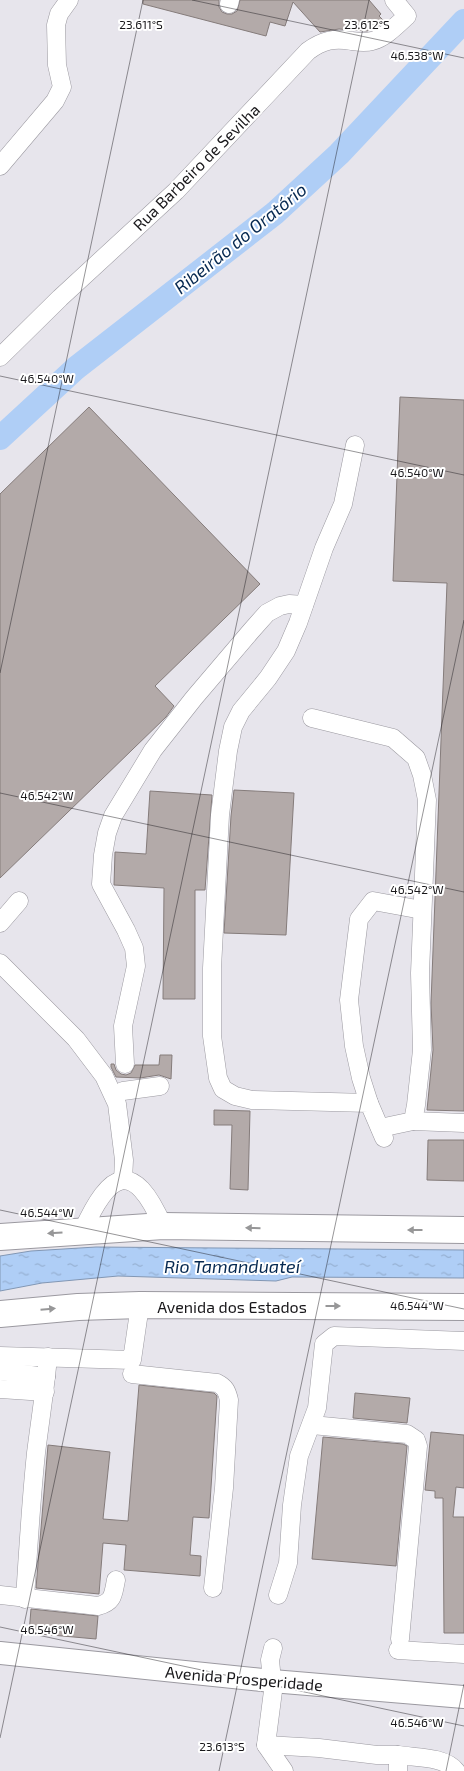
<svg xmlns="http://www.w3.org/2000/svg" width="464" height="1771" viewBox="0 0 464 1771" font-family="'Exo 2',sans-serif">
  <defs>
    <pattern id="water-ripples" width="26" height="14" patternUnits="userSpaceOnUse" patternTransform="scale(1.25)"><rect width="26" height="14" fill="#afcef6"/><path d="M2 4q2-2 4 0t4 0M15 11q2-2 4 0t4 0" fill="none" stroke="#96b0d2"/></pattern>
  </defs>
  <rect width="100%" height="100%" fill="#e7e5ec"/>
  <polygon fill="url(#water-ripples)" stroke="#8297b4" points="96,1247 464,1250 464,1278 292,1277 276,1281 118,1276 42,1283 0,1291 0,1256 31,1251"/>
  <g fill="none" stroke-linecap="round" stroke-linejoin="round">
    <polyline stroke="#afcef6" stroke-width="24" points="0,438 76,368 275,213 339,154 464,21"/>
  </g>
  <g fill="#b3aaa9" stroke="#857c7b">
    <polygon points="143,0 219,0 219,7 222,12 227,14 232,14 237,11 240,0 369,0 381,14 379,16 385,22 376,28 367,31 339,29 320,32 293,2 285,26 270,22 266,36 143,4"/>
    <polygon points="400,397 464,400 464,1111 427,1110 433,1050 431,1003 447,583 393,581"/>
    <polygon points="89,407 260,584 155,686 174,706 166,717 0,878 0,494"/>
    <polygon points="234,790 294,793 286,935 224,933 231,816"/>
    <polygon points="150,791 212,795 205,890 195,890 195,999 163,999 164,888 114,885 115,852 146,854"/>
    <polygon points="160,1055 172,1055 171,1079 159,1075 140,1078 116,1077 111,1067 111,1064 114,1064 116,1070 121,1074 126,1075 131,1073 135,1065 159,1065"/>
    <polygon points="214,1110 250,1111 248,1190 230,1189 232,1125 214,1125"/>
    <polygon points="428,1140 464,1140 464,1181 427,1180"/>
    <polygon points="139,1385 214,1393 217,1396 209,1518 193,1517 190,1555 201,1556 200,1576 124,1570 126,1545 103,1543 99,1594 36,1588 48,1445 110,1452 103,1519 128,1521"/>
    <polygon points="355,1393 410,1398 407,1423 353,1418"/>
    <polygon points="431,1432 464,1435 464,1488 456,1487 453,1517 464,1517 464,1633 444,1633 443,1498 435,1498 435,1491 425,1490"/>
    <polygon points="323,1437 403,1444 407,1446 396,1566 312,1559"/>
    <polygon points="31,1609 98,1616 96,1639 29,1633"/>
  </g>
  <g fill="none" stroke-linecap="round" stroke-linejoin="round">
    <defs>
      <g id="minor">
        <polyline points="229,4 230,0"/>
        <polyline points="0,166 55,101 62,87 57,65 56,25 59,14 69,0"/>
        <path d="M0,357L60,298L176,191L308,51C323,40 334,38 352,41C359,42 365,43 372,41C385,38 397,25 407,16L394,0"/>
        <polyline points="355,445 343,504 324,548 298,623 286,651 268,678 241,711 233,727 228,751 220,815 212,968 212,1036 218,1078 223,1089 235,1096 252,1100 369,1103 384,1138"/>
        <polyline points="312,718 393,738 416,758 422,775 427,800 420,973 422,1050 416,1105 413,1121 380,1128"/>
        <polyline points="0,923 19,901"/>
        <polyline points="0,963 76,1039 104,1076 117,1104 124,1160 123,1180"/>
        <polyline points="125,1064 123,1026 136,966 134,948 126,930 101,884 103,855 107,833 113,816 153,750 194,698 251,631 267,613 280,606 289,604 304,605"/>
        <polyline points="123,1091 160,1086"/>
        <polyline points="369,1103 361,1078 354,1046 349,1000 359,919 373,901 422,910"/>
        <polyline points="413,1121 464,1123"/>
        <path d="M83,1230C110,1171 133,1158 163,1226"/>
        <polyline points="0,1356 132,1360 140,1305"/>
        <polyline points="0,1371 46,1377"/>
        <path d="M132,1374L217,1383C225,1387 227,1391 229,1400L224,1488L213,1588"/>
        <polyline points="0,1389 45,1392"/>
        <polyline points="312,1425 407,1434 416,1440 418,1446 400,1639"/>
        <path d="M0,1595L98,1606C114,1602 113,1594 116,1580"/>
        <polyline points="278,1595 288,1563 292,1505 299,1456 317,1408 324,1344 334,1336 464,1341"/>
        <path d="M25,1599C28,1550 31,1501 36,1453C40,1421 45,1390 48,1357"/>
        <polyline points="273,1648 270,1660 273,1691 266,1745 284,1771"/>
        <polyline points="398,1650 464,1654"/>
        <polyline points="266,1745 319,1748 377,1755 398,1755 398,1771"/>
        <path d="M398,1755C416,1758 444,1756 456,1771"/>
      </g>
      <polyline id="major" points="0,1653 272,1681 464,1697"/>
      <g id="highway">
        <polyline points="0,1237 163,1226 464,1230"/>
        <polyline points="0,1314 78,1307 140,1305 464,1307"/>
      </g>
    </defs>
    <use href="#minor" stroke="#9b99a0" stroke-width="19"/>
    <use href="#major" stroke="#9b99a0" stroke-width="24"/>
    <use href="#highway" stroke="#9b99a0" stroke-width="28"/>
    <use href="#minor" stroke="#fff" stroke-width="18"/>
    <use href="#major" stroke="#fff" stroke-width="22"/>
    <use href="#highway" stroke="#fff" stroke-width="26"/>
  </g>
  <defs><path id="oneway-solid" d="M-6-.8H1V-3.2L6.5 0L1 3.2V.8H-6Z" transform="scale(1.25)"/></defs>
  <g fill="#979798">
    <use href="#oneway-solid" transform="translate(253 1228) rotate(-179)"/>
    <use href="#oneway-solid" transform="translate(415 1230) rotate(-180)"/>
    <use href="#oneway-solid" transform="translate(55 1233) rotate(176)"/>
    <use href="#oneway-solid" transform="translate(333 1306)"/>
    <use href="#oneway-solid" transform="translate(48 1309) rotate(-5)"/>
  </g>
  <path fill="none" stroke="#18171a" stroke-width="1" stroke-opacity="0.45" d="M192,0L464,58M0,376L464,475M0,673L143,0M0,793L464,892M0,1210L464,1309M0,1627L464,1726M0,1738L369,0M219,1771L464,620M446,1771L464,1684"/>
  <g text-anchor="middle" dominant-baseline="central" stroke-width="4" stroke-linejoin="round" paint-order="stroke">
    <g font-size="16" fill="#18171a" stroke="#fff">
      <text transform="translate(196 167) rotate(-45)">Rua Barbeiro de Sevilha</text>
      <text x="232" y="1306">Avenida dos Estados</text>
      <text transform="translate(244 1678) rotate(5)">Avenida Prosperidade</text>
    </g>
    <g font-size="18" font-style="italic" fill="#062951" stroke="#fff">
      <text transform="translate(240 238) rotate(-39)">Ribeirão do Oratório</text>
      <text x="232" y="1266">Rio Tamanduateí</text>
    </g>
  </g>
  <g font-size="12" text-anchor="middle" fill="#18171a" stroke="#fff" stroke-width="4" stroke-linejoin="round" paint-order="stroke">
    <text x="141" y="29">23.611°S</text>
    <text x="367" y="29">23.612°S</text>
    <text x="417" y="60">46.538°W</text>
    <text x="47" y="383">46.540°W</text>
    <text x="417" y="477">46.540°W</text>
    <text x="47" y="800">46.542°W</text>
    <text x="417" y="894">46.542°W</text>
    <text x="47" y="1217">46.544°W</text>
    <text x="417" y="1310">46.544°W</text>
    <text x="47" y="1634">46.546°W</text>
    <text x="417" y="1727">46.546°W</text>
    <text x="222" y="1751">23.613°S</text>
  </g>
</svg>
